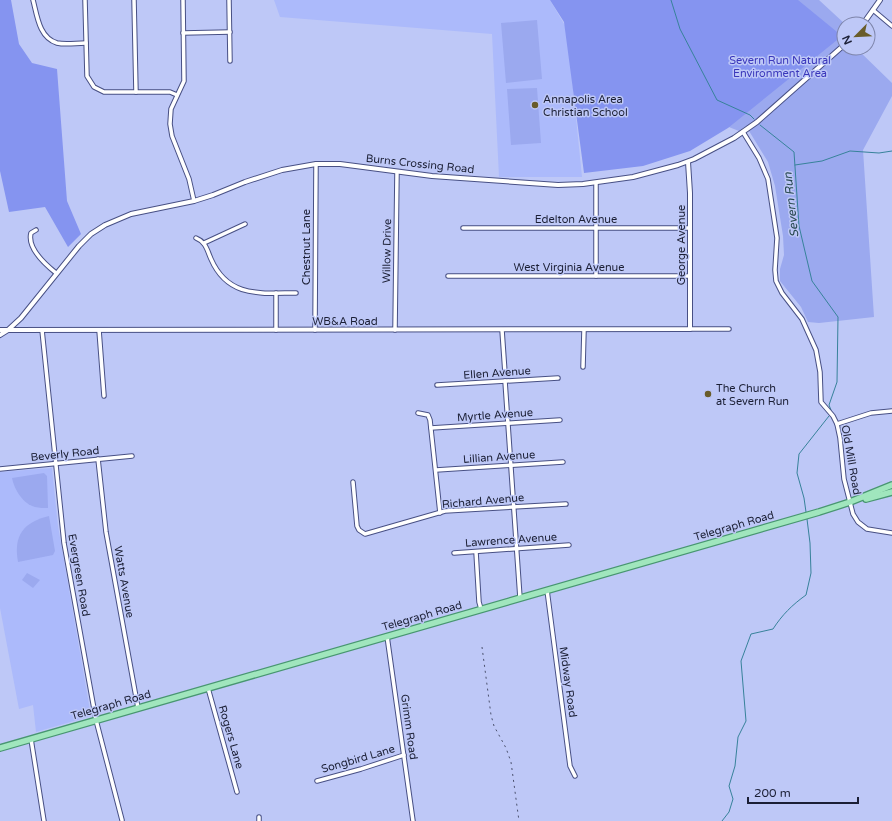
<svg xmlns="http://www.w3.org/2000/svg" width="892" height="821" viewBox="0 0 892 821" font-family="'Varela Round',sans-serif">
  <rect width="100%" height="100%" fill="#bec8f7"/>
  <g fill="#acbafb">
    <polygon points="274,0 550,0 567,29 582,177 499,177 492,34 280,17"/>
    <polygon points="52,468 58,526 91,716 36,732 33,705 19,709 0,608 0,472"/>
  </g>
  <g fill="#9ba9ef">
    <polygon points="594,0 819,0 845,24 844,24 844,48 856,48 892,83 892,96 863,150 874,317 819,323 808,322 801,307 780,281 780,269 784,255 783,236 775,186 768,162 746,126 739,131 683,109"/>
    <polygon points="537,20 542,79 506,83 501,23"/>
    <polygon points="537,88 541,143 511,145 507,89"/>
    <path d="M44,473L47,476L48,508C44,508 39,508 35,507C23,504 14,489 12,478Z"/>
    <path d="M49,516L55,551L53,555L18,562C13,535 24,522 49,516Z"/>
    <polygon points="27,573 40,580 33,588 22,580"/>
  </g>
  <g fill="#8594f0">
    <polygon points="0,0 11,0 19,44 32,63 57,69 67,201 81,234 68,247 45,207 9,212 0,171"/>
    <polygon points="550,0 798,0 842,36 728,128 690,151 643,166 584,173 564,22"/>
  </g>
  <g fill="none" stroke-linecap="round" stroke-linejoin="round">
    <g stroke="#37829a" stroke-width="1">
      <polyline points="671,0 680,29 717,100 750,115 754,119"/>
      <polyline points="760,125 794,152 799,226 812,281 838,317 837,382 829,405 831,410"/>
      <polyline points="795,165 822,161 850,151 879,153 892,151"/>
      <polyline points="806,512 804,498 797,473 799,454 829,416"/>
      <path d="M722,821L729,812L733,799L729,786L735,766L738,737L746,721L741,661L751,634L773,629C782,615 792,605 806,595L811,573L810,543L807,519"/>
    </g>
    <defs>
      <g id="minor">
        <path d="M33,0C37,15 39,38 57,43C66,45 76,43 86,43"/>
        <polyline points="85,0 87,76 94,87 104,92 170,92 177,95"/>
        <polyline points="134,0 136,92"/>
        <polyline points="183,0 184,81 171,109 170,124 172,136 189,179 194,201"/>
        <polyline points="229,0 230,61"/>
        <polyline points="873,10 892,26"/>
        <polyline points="183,33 230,32"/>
        <polyline points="743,132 759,158 768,179 777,238 775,270 776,281 782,293 802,319 816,350 820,372 821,402 833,416 837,424 840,438 844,479 853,514 858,522 867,529 892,533"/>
        <polyline points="596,183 596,276"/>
        <polyline points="463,228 690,228"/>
        <path d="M36,230L31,233C27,248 46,265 56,273"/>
        <path d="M196,238C206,242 207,250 211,259C228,298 260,293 296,293"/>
        <polyline points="204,243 245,224"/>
        <polyline points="448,276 690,276"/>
        <polyline points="276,293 276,330"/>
        <polyline points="690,329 729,329"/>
        <polyline points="42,330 64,543 96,720 122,820"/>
        <polyline points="99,330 104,396"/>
        <polyline points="315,330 316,164"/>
        <polyline points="395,330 397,172"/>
        <polyline points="502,330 505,373"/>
        <polyline points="583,367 584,330"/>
        <polyline points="505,381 520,598"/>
        <polyline points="437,385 558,378"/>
        <polyline points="418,413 428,415 430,420 440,513"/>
        <polyline points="837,424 871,413 892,411"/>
        <polyline points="431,428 560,420"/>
        <polyline points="98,459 106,532 138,708"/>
        <polyline points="0,469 132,456"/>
        <polyline points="436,470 563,462"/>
        <polyline points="353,482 357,526 359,530 365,534 445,511 566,504"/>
        <polyline points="476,552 479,602 481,609"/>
        <polyline points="454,553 569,545"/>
        <polyline points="547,590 570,766 575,776"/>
        <polyline points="387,636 413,821"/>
        <polyline points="208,688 237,792"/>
        <polyline points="31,739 44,821"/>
        <polyline points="317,781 361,769 404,755"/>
        <polyline points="259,817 259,821"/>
      </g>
      <g id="tertiary">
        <polyline points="863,24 880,0"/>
        <polyline points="0,330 690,329 690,193 688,162"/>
        <polyline points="0,335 8,330 21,318 79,246 91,234 105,225 131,214 194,201 213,195 245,182 282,170 316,164 340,164 432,176 558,185 583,184 633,177 678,165 694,159 734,138 757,122 844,45"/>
      </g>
      <g id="primary">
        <polyline points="866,499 892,492"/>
        <polyline points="0,748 819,512 850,502 892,485"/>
      </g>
    </defs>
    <use href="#minor" stroke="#485084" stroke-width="5.5"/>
    <use href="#tertiary" stroke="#485084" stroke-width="6"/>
    <use href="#primary" stroke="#489671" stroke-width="8"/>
    <use href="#minor" stroke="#fff" stroke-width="3.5"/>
    <use href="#tertiary" stroke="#fff" stroke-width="4"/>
    <use href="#primary" stroke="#a0e6bd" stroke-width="5.5"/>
    <polyline stroke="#4a506d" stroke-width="1" stroke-dasharray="2 4" stroke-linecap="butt" points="482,647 491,715 494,726 506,748 511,762 519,821"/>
  </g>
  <g fill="#695c29" stroke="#bec8f7" stroke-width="1.5">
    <circle cx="535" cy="105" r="4"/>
    <circle cx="708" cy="394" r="4"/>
  </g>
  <g text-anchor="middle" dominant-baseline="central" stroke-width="3" stroke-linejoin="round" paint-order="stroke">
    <g font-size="11" fill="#3a37bb" stroke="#bec8f7">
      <text x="780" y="60">Severn Run Natural<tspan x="780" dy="13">Environment Area</tspan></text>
    </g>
    <g font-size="11" fill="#1b1f35" stroke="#bec8f7" text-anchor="start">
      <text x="543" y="99">Annapolis Area<tspan x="543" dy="13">Christian School</tspan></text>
      <text x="716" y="388">The Church<tspan x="716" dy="13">at Severn Run</tspan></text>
    </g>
    <g font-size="11" fill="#1b1f35" stroke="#bec8f7">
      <text transform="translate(420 164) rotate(6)">Burns Crossing Road</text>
      <text x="576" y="219">Edelton Avenue</text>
      <text transform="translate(681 245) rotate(-90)">George Avenue</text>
      <text transform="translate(306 247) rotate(-90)">Chestnut Lane</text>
      <text transform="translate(387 251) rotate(-89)">Willow Drive</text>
      <text x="569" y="267">West Virginia Avenue</text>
      <text x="345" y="321">WB&amp;A Road</text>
      <text transform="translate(497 373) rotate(-4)">Ellen Avenue</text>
      <text transform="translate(495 415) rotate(-4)">Myrtle Avenue</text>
      <text transform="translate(65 454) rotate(-6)">Beverly Road</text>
      <text transform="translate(499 457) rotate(-4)">Lillian Avenue</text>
      <text transform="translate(851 460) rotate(80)">Old Mill Road</text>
      <text transform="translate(483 501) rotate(-5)">Richard Avenue</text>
      <text transform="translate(734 526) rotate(-16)">Telegraph Road</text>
      <text transform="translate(511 540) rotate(-4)">Lawrence Avenue</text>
      <text transform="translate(79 575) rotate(80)">Evergreen Road</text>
      <text transform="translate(124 582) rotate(80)">Watts Avenue</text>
      <text transform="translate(422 616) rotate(-16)">Telegraph Road</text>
      <text transform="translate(568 682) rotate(82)">Midway Road</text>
      <text transform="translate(111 705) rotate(-16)">Telegraph Road</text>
      <text transform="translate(409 727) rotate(82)">Grimm Road</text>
      <text transform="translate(231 737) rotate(74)">Rogers Lane</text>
      <text transform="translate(358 759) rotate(-16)">Songbird Lane</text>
    </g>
    <g font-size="12" font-style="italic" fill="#294951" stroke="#bec8f7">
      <text transform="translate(791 205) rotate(-96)">Severn Run</text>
    </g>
  </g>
  <g transform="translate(856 36) rotate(246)"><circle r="19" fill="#bec8f7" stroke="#7d84a9"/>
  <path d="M0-3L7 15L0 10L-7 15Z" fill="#695c29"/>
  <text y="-6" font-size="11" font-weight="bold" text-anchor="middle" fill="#1b1f35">N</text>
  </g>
  <path d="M748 797v6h110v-6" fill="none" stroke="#1b1f35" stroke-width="2"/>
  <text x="754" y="797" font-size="12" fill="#1b1f35" stroke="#bec8f7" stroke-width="3" paint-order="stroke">200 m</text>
</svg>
